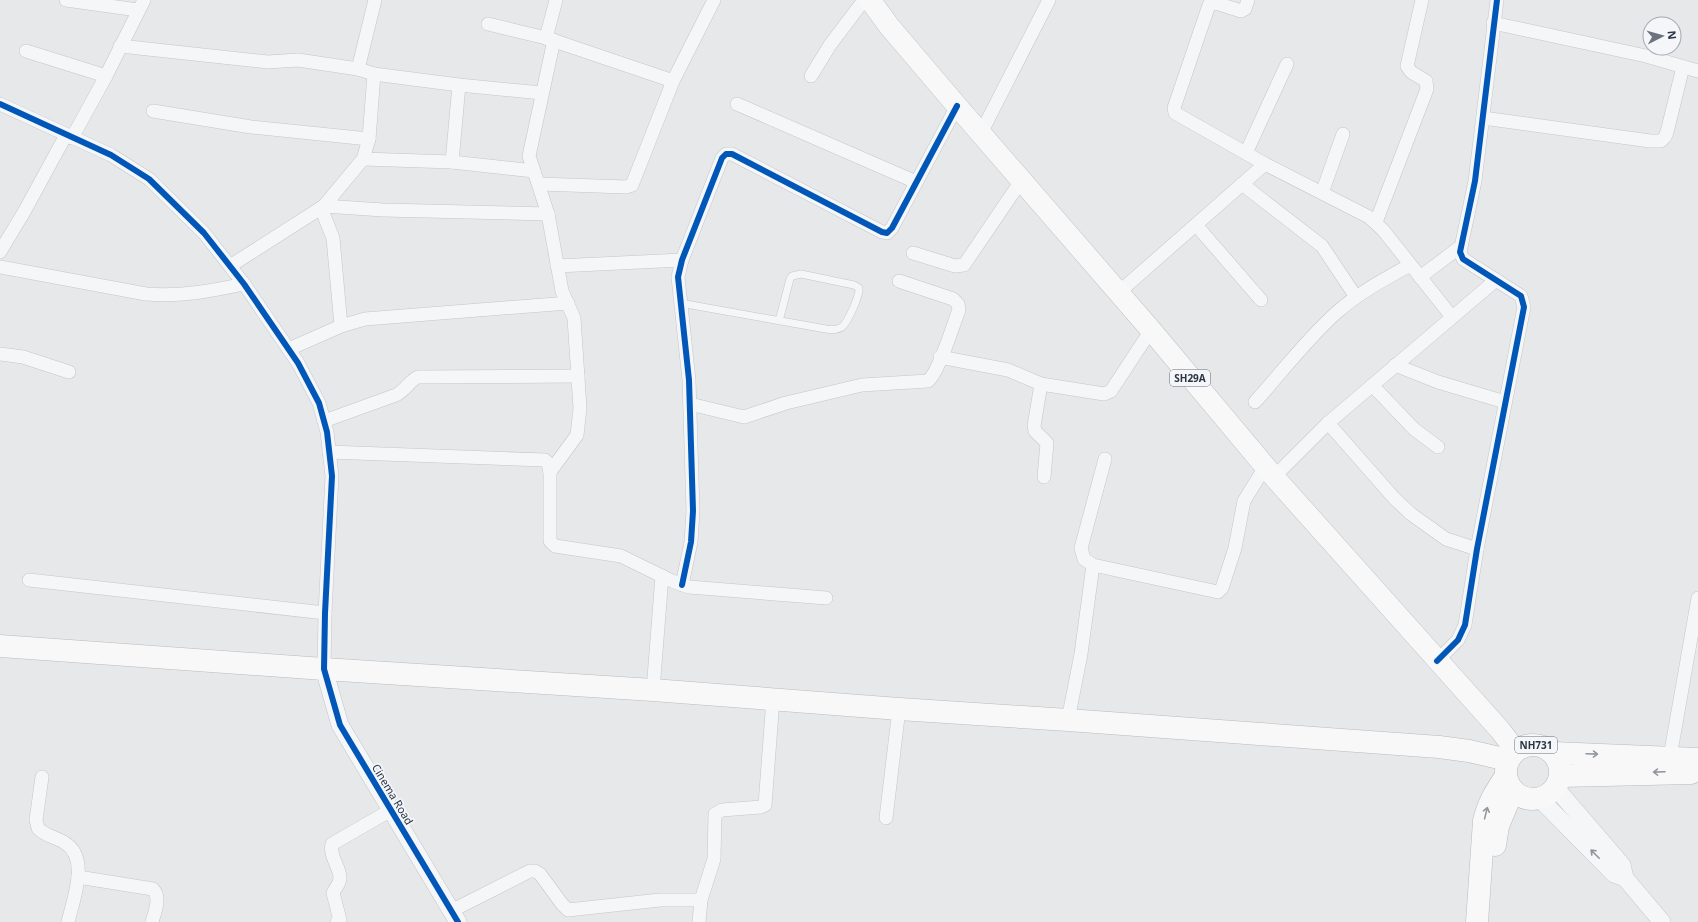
<svg xmlns="http://www.w3.org/2000/svg" width="1698" height="922" viewBox="0 0 1698 922" font-family="'Noto Sans',sans-serif">
  <rect width="100%" height="100%" fill="#e6e8ea"/>
  <g fill="none" stroke-linecap="round" stroke-linejoin="round">
    <defs>
      <path id="service" d="M680,303L826,329C831,330 837,330 842,327C848,322 860,295 859,288L854,285L801,274L792,276L790,279L779,321"/>
      <g id="minor">
        <polyline points="66,0 138,10"/>
        <polyline points="1248,0 1245,9 1241,11 1216,3 1209,5 1174,108 1175,113 1265,164 1369,217 1383,230 1452,317"/>
        <polyline points="1493,23 1646,56 1698,71"/>
        <polyline points="488,24 546,38 673,81"/>
        <polyline points="546,38 556,0"/>
        <polyline points="120,46 268,62 298,60 358,69 374,74 459,85 542,93"/>
        <polyline points="26,51 106,76"/>
        <polyline points="358,69 375,0"/>
        <polyline points="811,76 830,45 864,0"/>
        <polyline points="0,104 111,155 149,179 204,233 244,284 298,363 319,403 327,432 332,476 325,613 324,669"/>
        <polyline points="737,104 916,182"/>
        <polyline points="153,111 251,127 369,139"/>
        <polyline points="1483,118 1650,141 1661,141 1665,137 1667,132 1683,67"/>
        <polyline points="981,133 1049,0"/>
        <polyline points="72,138 106,76 144,0"/>
        <polyline points="1246,153 1287,64"/>
        <polyline points="363,159 452,162 534,171"/>
        <polyline points="452,162 459,85"/>
        <polyline points="539,184 626,187 632,185 673,81 714,0"/>
        <polyline points="1242,184 1322,246 1356,297"/>
        <polyline points="1322,193 1343,134"/>
        <polyline points="324,206 383,210 548,214"/>
        <polyline points="321,208 333,238 341,326"/>
        <polyline points="1376,222 1427,89 1426,81 1411,72 1407,66 1422,0"/>
        <polyline points="1196,225 1261,300"/>
        <polyline points="0,252 24,212 66,135"/>
        <polyline points="913,253 955,266 964,265 1021,181"/>
        <polyline points="230,266 324,206 363,159 369,139 374,74"/>
        <polyline points="557,266 682,260"/>
        <path d="M0,267L146,294C180,297 211,291 244,284"/>
        <polyline points="1420,277 1460,247"/>
        <polyline points="1118,293 1265,164"/>
        <polyline points="289,349 341,326 365,319 568,303"/>
        <polyline points="0,354 23,357 69,372"/>
        <polyline points="940,357 1008,370 1041,384 1104,394 1111,391 1151,330"/>
        <polyline points="1395,365 1438,382 1505,402"/>
        <polyline points="1041,384 1034,426 1035,431 1047,443 1044,477"/>
        <polyline points="1372,385 1414,429 1438,447"/>
        <path d="M1255,402C1282,372 1306,340 1336,313C1358,293 1385,279 1410,265"/>
        <path d="M690,404L744,417L786,403L862,385L928,381C939,372 953,325 959,310L958,304L953,299L899,281"/>
        <path d="M324,421L396,395C406,390 410,380 418,377L578,376"/>
        <polyline points="1328,423 1394,498 1411,514 1446,539 1477,549"/>
        <polyline points="329,452 545,460 548,463 550,472 550,541 555,546 621,556 672,581 689,587 826,598"/>
        <polyline points="1105,459 1081,548 1084,559 1093,565 1218,592 1222,588 1235,548 1244,501 1265,467"/>
        <polyline points="550,472 577,435 580,408 574,318 562,291 548,214 529,156 554,40"/>
        <polyline points="1274,477 1328,423 1496,280"/>
        <polyline points="29,580 325,613"/>
        <polyline points="682,585 691,542 693,511 689,380 678,277 682,260 722,158 726,154 732,154 882,232 887,233 892,228 957,106"/>
        <polyline points="1437,661 1458,640 1465,625 1477,549 1524,307 1521,296 1463,259 1460,252 1475,181 1497,0"/>
        <polyline points="653,690 662,576"/>
        <polyline points="1068,720 1081,654 1093,565"/>
        <polyline points="1670,757 1698,598"/>
        <path d="M42,777L36,820L38,828C44,836 57,837 65,843C90,858 73,900 68,922"/>
        <polyline points="886,818 899,709"/>
        <path d="M78,877L153,889C161,898 155,911 152,922"/>
        <polyline points="451,911 530,871 535,871 540,874 562,904 568,910 660,900 701,900"/>
        <path d="M337,922L340,920L333,893C335,888 340,884 340,878C340,867 329,856 332,844L391,810"/>
        <polyline points="699,922 701,900 714,859 715,814 722,810 761,807 765,805 773,699"/>
      </g>
      <g id="tertiary">
        <polyline points="324,669 340,725 458,922"/>
        <polyline points="1555,787 1622,865 1625,878 1662,922"/>
        <polyline points="1539,798 1614,874 1625,878"/>
      </g>
      <polyline id="primary" points="870,0 889,26 957,106 1151,330 1274,477 1500,730 1516,751"/>
      <g id="trunk">
        <polyline points="0,646 324,669 653,690 899,709 1068,720 1439,747 1469,751 1508,760"/>
        <circle cx="1533" cy="772" r="27"/>
        <polyline points="1553,753 1698,759"/>
        <polyline points="1560,776 1691,773"/>
        <polyline points="1495,845 1498,826 1513,790"/>
        <path d="M1477,922L1484,821C1488,803 1496,791 1506,776"/>
      </g>
    </defs>
    <use href="#service" stroke="#c4c6c8" stroke-width="8"/>
    <use href="#minor" stroke="#c4c6c8" stroke-width="14"/>
    <use href="#tertiary" stroke="#c4c6c8" stroke-width="18"/>
    <use href="#primary" stroke="#c2c5c8" stroke-width="22"/>
    <use href="#trunk" stroke="#b8bbbf" stroke-width="23"/>
    <use href="#service" stroke="#f5f6f7" stroke-width="7"/>
    <use href="#minor" stroke="#f5f6f7" stroke-width="13"/>
    <use href="#tertiary" stroke="#f5f6f7" stroke-width="17"/>
    <use href="#primary" stroke="#f8f8f8" stroke-width="21"/>
    <use href="#trunk" stroke="#f8f8f8" stroke-width="22"/>
    <defs>
      <g id="cycleway">
        <polyline points="0,104 111,155 149,179 204,233 244,284 298,363 319,403 327,432 332,476 325,613 324,669 340,725 458,922"/>
        <polyline points="682,585 691,542 693,511 689,380 678,277 682,260 722,158 726,154 732,154 882,232 887,233 892,228 957,106"/>
        <polyline points="1437,661 1458,640 1465,625 1477,549 1524,307 1521,296 1463,259 1460,252 1475,181 1497,0"/>
      </g>
    </defs>
    <use href="#cycleway" stroke="#f4f6f9" stroke-width="8"/>
    <use href="#cycleway" stroke="#0057b8" stroke-width="6"/>
  </g>
  <defs><path id="oneway-shaft" d="M-6 0H5M1.5-3L5.5 0L1.5 3" fill="none" stroke-width="1.6" stroke-linecap="round" stroke-linejoin="round"/></defs>
  <g stroke="#92969e">
    <use href="#oneway-shaft" transform="translate(1592 754) rotate(2)"/>
    <use href="#oneway-shaft" transform="translate(1659 772) rotate(178)"/>
    <use href="#oneway-shaft" transform="translate(1486 813) rotate(-76)"/>
  </g>
  <use stroke="#90959e" href="#oneway-shaft" transform="translate(1595 854) rotate(-135)"/>
  <g text-anchor="middle" dominant-baseline="central" stroke-width="3.5" stroke-linejoin="round" paint-order="stroke">
    <g fill="#f4f6f9" stroke="#676e7b" stroke-width="1">
      <rect x="1170" y="370" width="40" height="16" rx="3"/>
      <rect x="1515" y="737" width="42" height="16" rx="3"/>
    </g>
    <g font-size="10" font-weight="bold" fill="#2b3445">
      <text x="1190" y="378">SH29A</text>
      <text x="1536" y="745">NH731</text>
    </g>
    <g font-size="11" fill="#2b3445" stroke="#f4f6f9">
      <text transform="translate(393 794) rotate(59)">Cinema Road</text>
    </g>
  </g>
  <g transform="translate(1662 36) rotate(84)"><circle r="19" fill="#f4f6f9" stroke="#a4a8b1"/>
  <path d="M0-3L7 15L0 10L-7 15Z" fill="#6c737f"/>
  <text y="-6" font-size="11" font-weight="bold" text-anchor="middle" fill="#2b3445">N</text>
  </g>
</svg>
